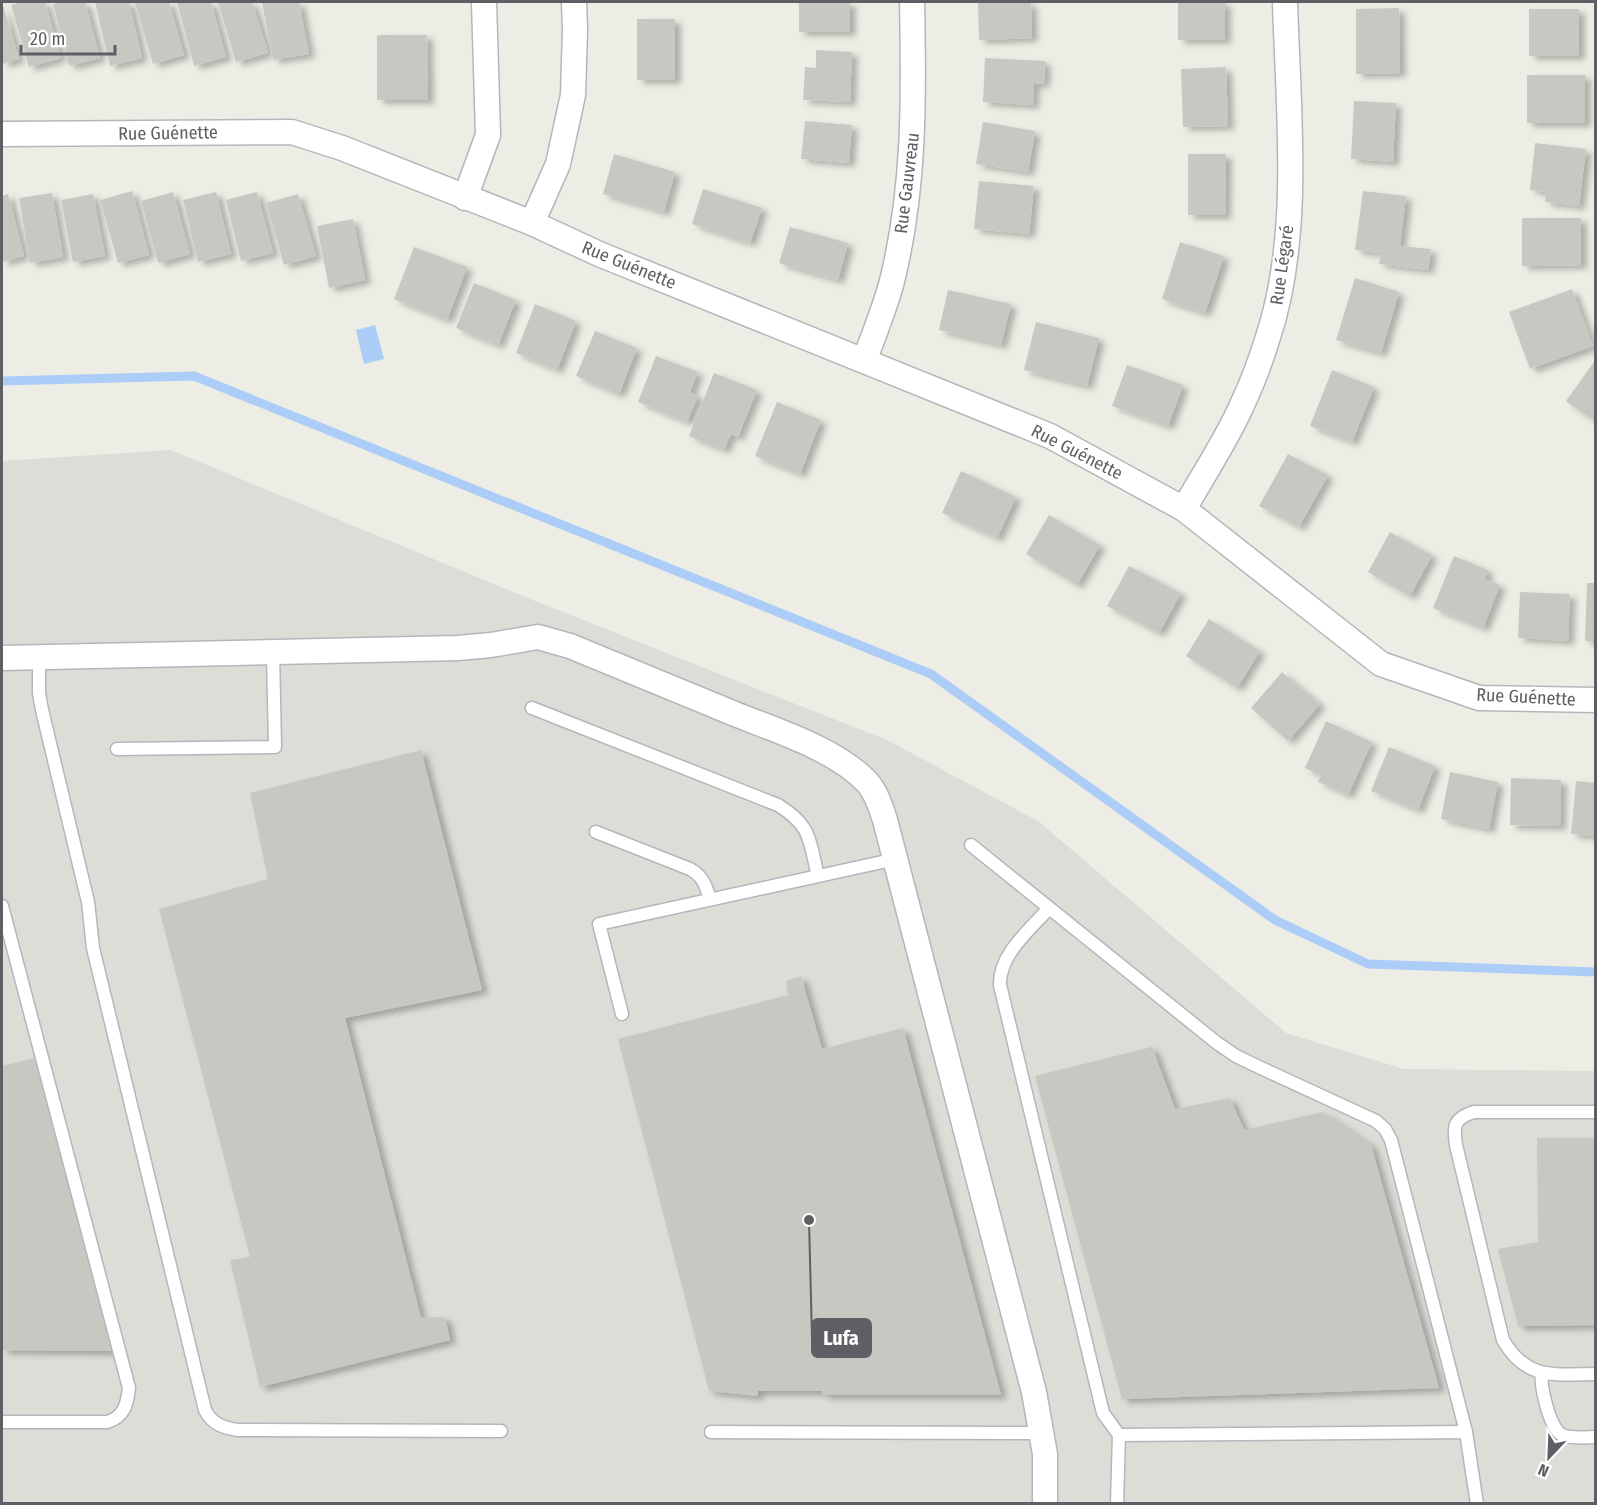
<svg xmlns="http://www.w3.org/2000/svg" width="1597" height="1505" viewBox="0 0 1597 1505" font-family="'Fira Sans Condensed',sans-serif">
  <defs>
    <filter id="shadow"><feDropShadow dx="6" dy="4" stdDeviation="3" flood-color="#0004"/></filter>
  </defs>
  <rect width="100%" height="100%" fill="#eeede5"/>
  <polygon fill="#dddcd7" points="171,450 535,601 887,740 1038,821 1286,1033 1404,1069 1595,1071 1595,1503 2,1504 2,461"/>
  <polygon fill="#accdf7" points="375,325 384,359 364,364 356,330"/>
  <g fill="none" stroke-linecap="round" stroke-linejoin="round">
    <polyline stroke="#accdf7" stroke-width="9" points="2,381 194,376 931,674 1275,920 1368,964 1596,972"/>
  </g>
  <g fill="#c9c7c2" filter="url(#shadow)">
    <polygon points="2,2 19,59 2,64"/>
    <polygon points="22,2 45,2 61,58 29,67 11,5"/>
    <polygon points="62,2 85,2 100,58 69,66 53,4"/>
    <polygon points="95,2 129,2 142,58 110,66"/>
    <polygon points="141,2 169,2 184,55 153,64 135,3"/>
    <polygon points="177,2 211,2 226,57 194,66"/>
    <polygon points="222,2 252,2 268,53 236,62 218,3"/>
    <polygon points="262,2 299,2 309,54 273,60"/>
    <rect x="799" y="2" width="51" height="30"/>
    <polygon points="978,2 1031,2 1032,38 979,40"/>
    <rect x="1178" y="2" width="47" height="38"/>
    <polygon points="1399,8 1400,73 1356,74 1356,9"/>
    <rect x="1529" y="9" width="50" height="47"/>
    <rect x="637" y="19" width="38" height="61"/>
    <polygon points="377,35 427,35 428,100 377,100"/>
    <polygon points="816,50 852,52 850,102 803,100 805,67 816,68"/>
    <polygon points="985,58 1045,61 1044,84 1034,83 1033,105 983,102"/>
    <polygon points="1226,67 1228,126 1183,127 1181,69"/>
    <rect x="1527" y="75" width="58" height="48"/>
    <polygon points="1354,101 1396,103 1393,162 1351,159"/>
    <polygon points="805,121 852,125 849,163 801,159"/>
    <polygon points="983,122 1035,131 1028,172 976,164"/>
    <polygon points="1535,143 1586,149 1579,206 1545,202 1546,192 1530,190"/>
    <polygon points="614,154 675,172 664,212 603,194"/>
    <polygon points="1188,154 1226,154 1225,215 1188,215"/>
    <polygon points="979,181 1034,186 1029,234 974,229"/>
    <polygon points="703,189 762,208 750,243 692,224"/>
    <polygon points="132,191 149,255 118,263 100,200"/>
    <polygon points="1363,191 1406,196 1400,246 1431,249 1428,270 1379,264 1381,253 1355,250"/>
    <polygon points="173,192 190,254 158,263 141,201"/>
    <polygon points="216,192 231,254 198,262 183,200"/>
    <polygon points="257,192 273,253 241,261 226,200"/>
    <polygon points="52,193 63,257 30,263 19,198"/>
    <polygon points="8,194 24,256 2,262 2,196"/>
    <polygon points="93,194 105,256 73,262 61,200"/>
    <polygon points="298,194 316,256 284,265 266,203"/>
    <polygon points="1522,218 1581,218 1581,265 1522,266"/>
    <polygon points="353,219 365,280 329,288 317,226"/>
    <polygon points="790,227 848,243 838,280 779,263"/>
    <polygon points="1180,242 1224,256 1205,313 1162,299"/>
    <polygon points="414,247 467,267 447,320 394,299"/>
    <polygon points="1355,278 1399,292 1381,353 1336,340"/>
    <polygon points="474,283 516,300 498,345 456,328"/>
    <polygon points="1572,289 1593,346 1530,369 1509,312"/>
    <polygon points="948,290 1011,304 1001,345 939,330"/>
    <polygon points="535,304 576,321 557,370 516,353"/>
    <polygon points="1036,322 1099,338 1087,386 1024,370"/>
    <polygon points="595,331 637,348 619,394 576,376"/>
    <polygon points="656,356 698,372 690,392 698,396 687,422 638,402"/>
    <polygon points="1596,359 1596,422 1566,401"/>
    <polygon points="1127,365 1183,385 1168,426 1112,406"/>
    <polygon points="1332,370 1374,387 1352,442 1310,426"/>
    <polygon points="714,373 757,390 738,437 731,434 724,450 689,436"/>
    <polygon points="777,402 821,420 800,474 755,456"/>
    <polygon points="1288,454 1328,475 1299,527 1259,506"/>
    <polygon points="961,471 1016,497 997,538 942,513"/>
    <polygon points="1049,515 1100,545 1077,585 1026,554"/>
    <polygon points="1390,532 1432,555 1410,596 1368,572"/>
    <polygon points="1454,556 1488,570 1485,579 1500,585 1483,628 1433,608"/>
    <polygon points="1129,566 1181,593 1159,633 1107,606"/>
    <polygon points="1587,583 1596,583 1596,642 1585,641"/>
    <polygon points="1520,592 1570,594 1568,641 1518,638"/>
    <polygon points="1209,619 1260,651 1237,688 1186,656"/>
    <polygon points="1282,672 1320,704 1288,741 1251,708"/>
    <polygon points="1326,721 1372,742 1348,795 1318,782 1321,775 1305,768"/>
    <polygon points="1389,747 1435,766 1418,810 1371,791"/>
    <polygon points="421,750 482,990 345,1018 421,1318 445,1317 450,1340 260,1387 230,1260 250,1257 159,909 268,879 250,793"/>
    <polygon points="1450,772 1498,782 1489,829 1441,819"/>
    <polygon points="1511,778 1561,780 1560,826 1510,825"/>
    <polygon points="1576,781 1596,783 1596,836 1571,834"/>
    <polygon points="801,976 822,1049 903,1028 1001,1395 823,1395 822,1391 758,1391 758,1396 709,1391 618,1039 788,995 786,981"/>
    <polygon points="1152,1047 1175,1109 1230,1098 1244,1130 1322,1112 1371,1145 1439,1388 1122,1399 1035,1076"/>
    <polygon points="38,1057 112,1351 2,1350 2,1066"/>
    <polygon points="1537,1138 1596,1138 1596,1325 1518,1326 1498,1249 1538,1242"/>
  </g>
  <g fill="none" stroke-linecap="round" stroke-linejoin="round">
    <defs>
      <g id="lane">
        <path d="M39,657V693L42,710L88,902L93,948L205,1410C212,1424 223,1428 238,1430L501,1431"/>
        <path d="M532,708L778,805C812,826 809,840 818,876"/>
        <polyline points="117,749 275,747 273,652"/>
        <path d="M596,832L690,869C703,876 706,886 710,899"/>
        <polyline points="971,845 1217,1043 1236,1056 1261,1068 1376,1121 1385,1129 1391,1140 1466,1432"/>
        <path d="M2,906L129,1388C127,1405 124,1417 107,1422H2"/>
        <path d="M1049,908C1030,930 999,954 1000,985L1103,1413L1119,1435"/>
        <polyline points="622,1014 599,924 896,859"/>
        <path d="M1596,1112H1474C1454,1118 1453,1126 1456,1145L1503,1340C1527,1381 1554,1374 1596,1374"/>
        <path d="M1542,1373C1540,1386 1549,1427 1562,1435C1571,1439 1586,1437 1596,1437"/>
        <polyline points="711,1432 1042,1433"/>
        <polyline points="1117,1504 1119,1435 1466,1432 1477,1504"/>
      </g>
      <g id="street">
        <polyline points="2,134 292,132 342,148 532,223 599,254 1050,436 1184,509 1381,664 1479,698 1596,700"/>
        <polyline points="465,198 488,135 484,2"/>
        <polyline points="532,223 558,164 573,95 575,30 574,2"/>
        <path d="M865,359C874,334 885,308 892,281C915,189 914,96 912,2"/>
        <path d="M1184,509C1203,475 1226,441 1242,405C1252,384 1261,360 1268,337C1302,235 1288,108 1285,2"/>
        <path d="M2,658L458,648L491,645L538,637L570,646C625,669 680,691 735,714C777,731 836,749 868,783C877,794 881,808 885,820L1034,1392L1045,1454V1504"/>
      </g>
    </defs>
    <use href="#lane" stroke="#b5b6bb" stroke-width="15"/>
    <use href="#street" stroke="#b5b6bb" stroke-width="27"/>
    <use href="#lane" stroke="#fff" stroke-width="12"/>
    <use href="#street" stroke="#fff" stroke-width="24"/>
  </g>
  <g text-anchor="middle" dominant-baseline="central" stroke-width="4.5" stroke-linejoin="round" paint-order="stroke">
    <g font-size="18" fill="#5d5f64" stroke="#fff">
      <text transform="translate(168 133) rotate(-1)">Rue Guénette</text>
      <text transform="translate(907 183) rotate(-83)">Rue Gauvreau</text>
      <text transform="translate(629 265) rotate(22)">Rue Guénette</text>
      <text transform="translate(1282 265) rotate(-82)">Rue Légaré</text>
      <text transform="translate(1077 452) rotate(27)">Rue Guénette</text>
      <text transform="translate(1526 697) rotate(3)">Rue Guénette</text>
    </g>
  </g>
  <path fill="none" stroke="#5d5f64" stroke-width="2" d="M809 1220L812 1338"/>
  <circle fill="#5d5f64" stroke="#fff" stroke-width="2" cx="809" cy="1220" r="6"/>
  <rect fill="#5d5f64" stroke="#5d5f64" stroke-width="2" x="812" y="1319" width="59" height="38" rx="6"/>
  <g font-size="20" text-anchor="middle" font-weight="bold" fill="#fff">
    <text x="841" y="1345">Lufa</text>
  </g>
  <rect width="1597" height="1505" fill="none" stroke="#5d5f64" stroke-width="6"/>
  <g transform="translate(1549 1457) rotate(203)" stroke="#ffffff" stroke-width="4.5" paint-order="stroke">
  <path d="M0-4.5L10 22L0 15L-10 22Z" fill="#5d5f64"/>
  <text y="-9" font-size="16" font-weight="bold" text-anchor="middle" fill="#5d5f64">N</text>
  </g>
  <path d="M21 45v9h94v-9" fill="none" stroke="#5d5f64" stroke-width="3"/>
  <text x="30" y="45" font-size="18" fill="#5d5f64" stroke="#ffffff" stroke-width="4.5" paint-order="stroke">20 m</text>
</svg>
